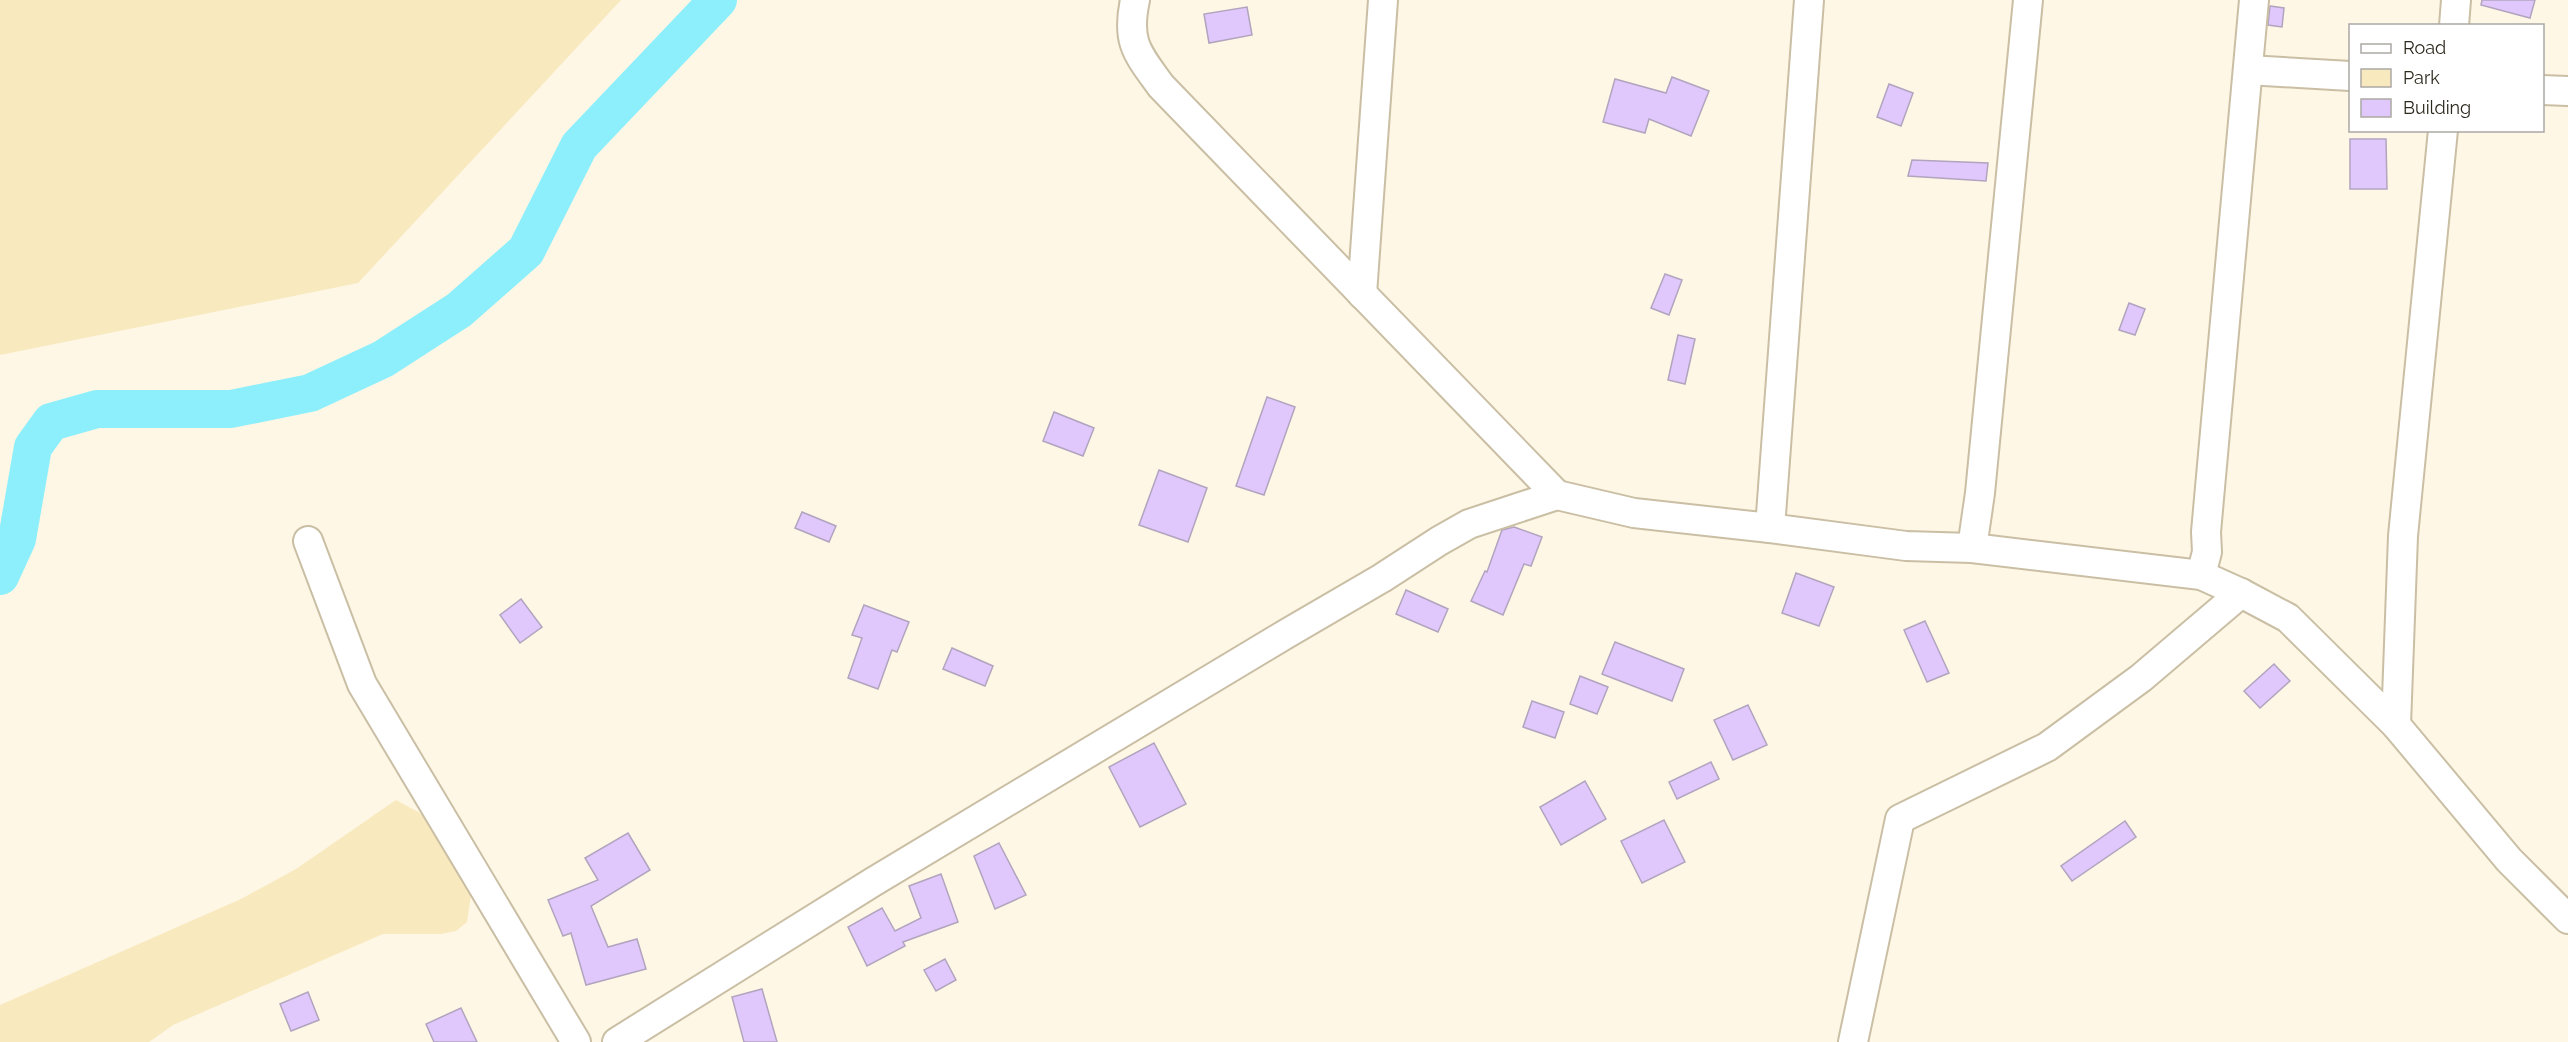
<svg xmlns="http://www.w3.org/2000/svg" width="2568" height="1042" viewBox="0 0 2568 1042" font-family="Raleway,sans-serif">
  <rect width="100%" height="100%" fill="#fef7e6"/>
  <g fill="#f9e9be">
    <polygon points="0,0 621,0 358,283 0,355"/>
    <polygon points="396,800 420,813 439,835 471,895 467,922 456,931 441,934 383,934 173,1025 149,1042 0,1042 0,1005 241,899 296,869"/>
  </g>
  <g fill="none" stroke-linecap="round" stroke-linejoin="round">
    <polyline stroke="#8deffb" stroke-width="38" points="0,576 17,539 33,447 51,422 97,409 231,409 310,393 383,359 459,310 526,251 579,146 718,0"/>
  </g>
  <g fill="#e1c8fc" stroke="#b1a4be" stroke-width="1.5">
    <polygon points="2482,0 2535,0 2530,18 2481,5"/>
    <polygon points="2270,6 2284,8 2282,27 2268,25"/>
    <polygon points="1247,7 1252,35 1209,43 1204,14"/>
    <polygon points="1672,77 1709,91 1691,136 1649,119 1645,133 1603,122 1615,79 1666,93"/>
    <polygon points="1889,84 1913,93 1901,126 1877,117"/>
    <polygon points="2350,139 2386,139 2387,189 2350,189"/>
    <polygon points="1912,160 1988,163 1986,181 1908,176"/>
    <polygon points="1665,274 1682,280 1669,315 1651,308"/>
    <polygon points="2129,303 2145,309 2135,335 2119,330"/>
    <polygon points="1678,335 1695,339 1685,384 1668,380"/>
    <polygon points="1267,397 1295,407 1264,495 1236,486"/>
    <polygon points="1054,412 1094,428 1083,456 1043,441"/>
    <polygon points="1159,470 1207,488 1188,542 1139,525"/>
    <polygon points="802,512 836,526 829,542 795,528"/>
    <polygon points="1514,527 1542,537 1531,566 1524,564 1503,615 1471,601 1485,571 1487,572 1502,530"/>
    <polygon points="1796,573 1834,587 1819,626 1782,613"/>
    <polygon points="1406,590 1448,609 1438,632 1396,614"/>
    <polygon points="521,599 542,627 520,643 500,615"/>
    <polygon points="864,605 909,622 897,652 892,650 878,689 848,678 862,638 852,635"/>
    <polygon points="1925,621 1949,673 1927,682 1904,630"/>
    <polygon points="1615,642 1684,669 1672,701 1602,674"/>
    <polygon points="952,648 993,666 985,686 943,669"/>
    <polygon points="2274,664 2290,681 2260,708 2244,691"/>
    <polygon points="1580,676 1608,687 1597,714 1570,704"/>
    <polygon points="1532,701 1564,712 1555,738 1523,727"/>
    <polygon points="1748,705 1767,745 1733,760 1714,720"/>
    <polygon points="1154,743 1186,804 1140,827 1109,767"/>
    <polygon points="1711,762 1719,779 1677,799 1669,782"/>
    <polygon points="1585,781 1606,819 1561,845 1540,807"/>
    <polygon points="1664,820 1685,862 1642,883 1621,841"/>
    <polygon points="2125,821 2136,837 2072,881 2061,866"/>
    <polygon points="628,833 650,870 591,906 608,947 637,939 646,969 586,985 571,933 563,936 548,900 598,880 585,858"/>
    <polygon points="999,843 1026,895 995,909 974,856"/>
    <polygon points="941,874 958,922 903,942 905,946 867,966 848,927 882,908 895,931 921,918 909,886"/>
    <polygon points="945,959 956,980 936,991 924,970"/>
    <polygon points="762,989 777,1042 744,1042 732,997"/>
    <polygon points="308,992 319,1020 291,1031 280,1004"/>
    <polygon points="461,1008 477,1042 434,1042 426,1024"/>
  </g>
  <g fill="none" stroke-linecap="round" stroke-linejoin="round">
    <defs>
      <g id="minor">
        <path d="M1135,0C1126,42 1137,53 1161,86L1557,495"/>
        <polyline points="2454,26 2456,0"/>
        <polyline points="2248,70 2350,76"/>
        <polyline points="2542,90 2568,91"/>
        <polyline points="1362,294 1383,0"/>
        <polyline points="1770,528 1809,0"/>
        <polyline points="308,541 362,684 576,1042"/>
        <polyline points="1972,548 1980,493 2028,0"/>
        <polyline points="2201,575 2207,552 2206,532 2254,0"/>
        <polyline points="2396,725 2403,536 2443,130"/>
        <polyline points="617,1042 873,882 1286,634 1382,578 1439,541 1469,524 1557,495 1634,513 1770,528 1906,546 1972,548 2201,575 2241,593 2288,618 2396,725 2509,860 2568,919"/>
        <polyline points="1853,1042 1900,819 2047,747 2141,678 2241,593"/>
      </g>
    </defs>
    <use href="#minor" stroke="#cabfa4" stroke-width="32"/>
    <use href="#minor" stroke="#fff" stroke-width="28"/>
  </g>
  <rect x="2349" y="24" width="195" height="108" fill="#ffffff" stroke="#aba9a5" stroke-width="1.5"/>
  <rect x="2361" y="44" width="30" height="9" fill="#ffffff" stroke="#aba9a5" stroke-width="1.5"/>
  <text x="2403" y="54" font-size="18" fill="#2d291e">Road</text>
  <rect x="2361" y="69" width="30" height="18" fill="#f9e9be" stroke="#aba9a5" stroke-width="1.5"/>
  <text x="2403" y="84" font-size="18" fill="#2d291e">Park</text>
  <rect x="2361" y="99" width="30" height="18" fill="#e1c8fc" stroke="#aba9a5" stroke-width="1.5"/>
  <text x="2403" y="114" font-size="18" fill="#2d291e">Building</text>
</svg>
